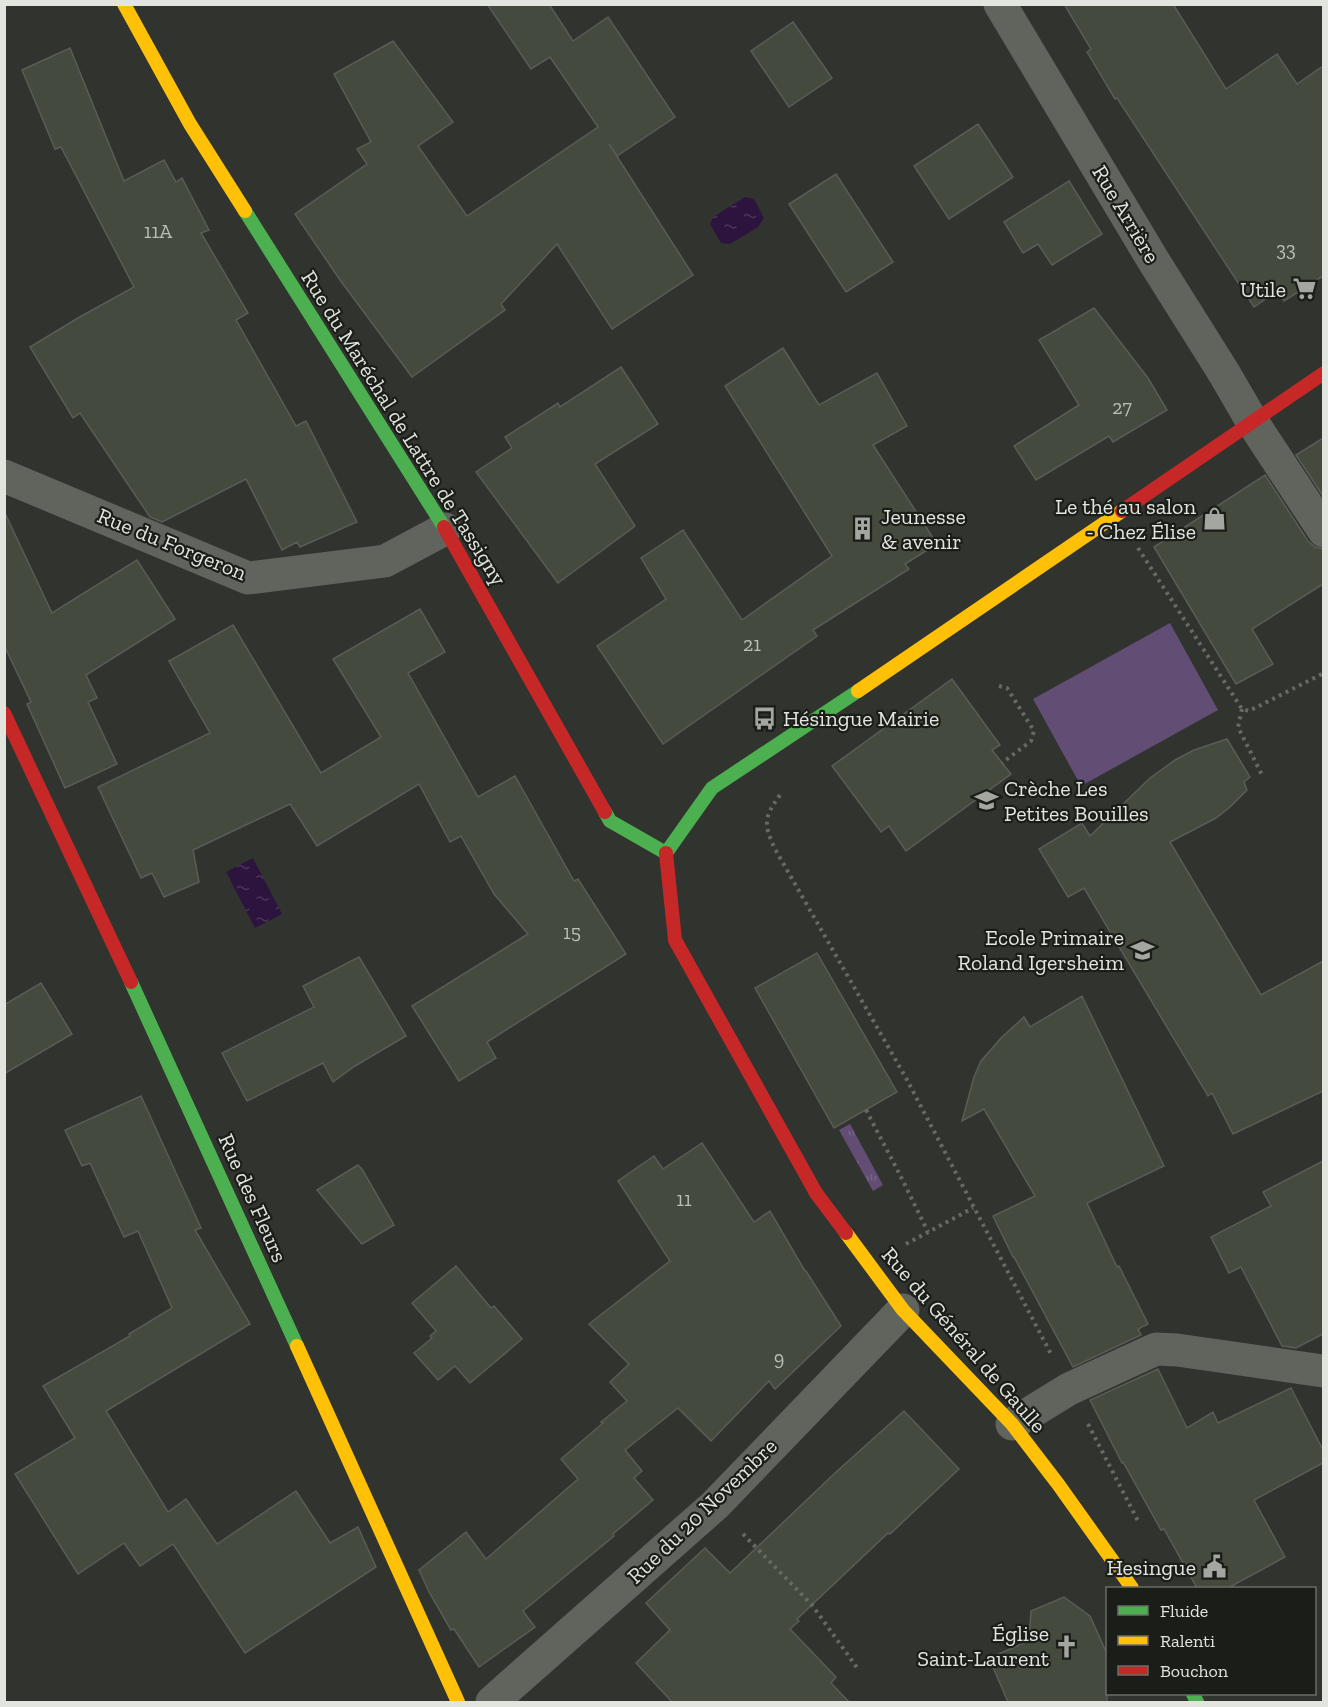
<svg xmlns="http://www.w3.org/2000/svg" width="1328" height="1707" viewBox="0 0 1328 1707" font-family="'Zilla Slab',serif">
  <defs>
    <pattern id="grass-tufts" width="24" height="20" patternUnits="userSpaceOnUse" patternTransform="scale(1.5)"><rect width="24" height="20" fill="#624d74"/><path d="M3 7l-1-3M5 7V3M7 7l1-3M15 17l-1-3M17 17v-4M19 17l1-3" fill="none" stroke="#786687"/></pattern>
    <pattern id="water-ripples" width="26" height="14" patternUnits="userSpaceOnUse" patternTransform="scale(1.5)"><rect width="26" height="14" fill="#2d143e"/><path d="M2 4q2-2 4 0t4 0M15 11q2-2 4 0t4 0" fill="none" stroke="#4b3659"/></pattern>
  </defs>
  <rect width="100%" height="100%" fill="#30332e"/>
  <polygon fill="url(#grass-tufts)" points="850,1124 883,1185 873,1191 839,1130"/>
  <polygon fill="#624d74" points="1170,623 1218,710 1081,786 1033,699"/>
  <g fill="url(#water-ripples)">
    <polygon points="745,197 754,199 764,218 758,227 730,244 721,243 710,224 713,217"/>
    <polygon points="253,858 282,914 255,928 226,872"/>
  </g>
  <g fill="#444b3e" stroke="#595c57" stroke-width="1.5">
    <polygon points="487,4 549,4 573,41 608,17 675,117 617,156 609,144 693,275 612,329 557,244 501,304 505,310 412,377 340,280 295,214 367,164 357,149 371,142 334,74 393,41 453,122 418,146 467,216 598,127 550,57 531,69"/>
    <polygon points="1064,4 1173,4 1226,89 1277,54 1297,84 1323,66 1323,276 1284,301 1277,291 1254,307 1117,98 1115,99 1087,52 1091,49"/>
    <polygon points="793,22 832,78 789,107 751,51"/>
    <polygon points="70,48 124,181 164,160 176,182 182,178 209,230 201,233 248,313 236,320 296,426 306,421 357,522 300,547 297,542 282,550 246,479 162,522 150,517 80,413 73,418 30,347 78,318 134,287 61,147 55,149 22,70"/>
    <polygon points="978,124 1013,177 949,219 914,166"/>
    <polygon points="836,174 893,262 846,292 789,204"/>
    <polygon points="1069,181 1102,234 1052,265 1038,244 1023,253 1004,222"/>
    <polygon points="1094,308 1148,378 1167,410 1113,442 1109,436 1036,480 1014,446 1079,405 1039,340"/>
    <polygon points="783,348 819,405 877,373 907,426 873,445 937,544 905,564 909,569 813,630 817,636 663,744 597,646 666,599 641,558 683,530 742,620 832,556 725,386"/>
    <polygon points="621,367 658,424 595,464 635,526 558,583 476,472 512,448 505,437 558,403 560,407"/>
    <polygon points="1323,438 1323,496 1296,455"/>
    <polygon points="1265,475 1308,541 1315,547 1323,549 1323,584 1252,629 1273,664 1236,684 1154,547"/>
    <polygon points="4,511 52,613 137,560 175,619 86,675 97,698 88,702 117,764 65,788 27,704 31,702 4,645"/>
    <polygon points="420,609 445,652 408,673 478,797 515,776 574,881 578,879 626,954 487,1042 496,1058 459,1081 412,1006 528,934 494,894 461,836 450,842 419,784 317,846 290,804 193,850 199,882 164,897 152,873 141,878 98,787 210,733 169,661 233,625 321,773 381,737 333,659"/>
    <polygon points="952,679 1000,745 992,750 1011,774 906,851 889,826 881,832 832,766"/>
    <polygon points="1227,739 1250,777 1244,782 1247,790 1230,807 1216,818 1170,842 1261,995 1323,961 1323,1091 1233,1134 1212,1093 1208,1096 1084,888 1068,897 1039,849 1082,823 1090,836 1150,778 1175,760 1194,750"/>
    <polygon points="817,953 897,1092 834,1128 755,988"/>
    <polygon points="359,957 406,1036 355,1066 333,1082 323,1063 247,1101 222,1053 314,1007 303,986"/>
    <polygon points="41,983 72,1034 4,1074 4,1005"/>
    <polygon points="1082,996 1164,1166 1087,1203 1117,1267 1119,1266 1148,1324 1138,1329 1141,1335 1073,1367 1014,1257 1013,1257 993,1216 1035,1196 984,1109 962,1121 974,1077 981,1061 1001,1038 1024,1017 1030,1027"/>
    <polygon points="141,1096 201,1228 195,1230 250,1324 106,1411 168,1512 186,1499 217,1544 296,1491 330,1543 358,1527 376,1567 245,1653 173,1544 140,1566 124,1543 78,1574 15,1474 75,1438 43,1386 130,1336 129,1334 172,1308 138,1231 124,1237 90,1163 82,1166 65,1130"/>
    <polygon points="702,1143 754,1222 770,1211 805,1271 806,1271 841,1326 775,1389 769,1381 711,1441 678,1408 625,1450 642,1471 634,1478 653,1500 613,1534 614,1536 523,1611 535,1627 479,1667 454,1629 451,1630 429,1592 419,1570 466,1532 486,1559 578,1479 561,1459 603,1423 601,1422 627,1401 610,1382 629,1364 589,1324 670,1261 618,1181 654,1156 663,1169"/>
    <polygon points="1323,1161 1323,1334 1296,1348 1282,1346 1241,1267 1229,1273 1211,1237 1271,1206 1263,1192"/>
    <polygon points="358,1165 362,1169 394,1225 362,1244 317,1190"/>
    <polygon points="456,1266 491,1308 494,1306 522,1339 470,1383 455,1366 438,1380 414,1353 432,1338 430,1336 436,1331 412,1303"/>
    <polygon points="1158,1369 1187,1428 1213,1412 1218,1423 1291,1388 1323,1450 1323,1463 1254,1500 1285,1557 1228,1588 1197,1588 1164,1529 1161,1530 1123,1462 1122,1463 1090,1400"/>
    <polygon points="904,1411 959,1469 890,1534 888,1533 797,1619 799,1621 790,1629 836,1677 831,1683 849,1702 672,1702 636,1663 670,1630 646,1603 705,1548 730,1573 835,1473"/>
    <polygon points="1064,1597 1090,1616 1107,1654 1107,1702 1008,1702 989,1658 1029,1641 1031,1611"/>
  </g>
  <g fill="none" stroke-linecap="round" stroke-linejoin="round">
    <g stroke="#676a64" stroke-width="4" stroke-dasharray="3 4.5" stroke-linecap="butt">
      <polyline points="1138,548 1242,709 1249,711 1257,707 1324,673"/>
      <polyline points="999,686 1007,688 1034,731 1031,741 1002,763"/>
      <polyline points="1242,709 1238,727 1262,775"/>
      <path d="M780,795C763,818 764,825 775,849L906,1078L1051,1354"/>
      <polyline points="866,1110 900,1175 928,1232"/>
      <polyline points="906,1244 973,1208"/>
      <polyline points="1088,1424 1138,1521"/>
      <polyline points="743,1534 812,1605 858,1669"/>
    </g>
    <g stroke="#60645d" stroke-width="33">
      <polyline points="1000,4 1153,260 1224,373 1253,423 1324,531"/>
      <polyline points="4,476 248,578 385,561 445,529"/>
      <polyline points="1012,1424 1069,1389 1156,1349 1177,1350 1323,1371"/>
      <polyline points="492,1702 715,1505 903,1310"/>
    </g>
    <g stroke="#4caf50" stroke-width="14">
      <polyline points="245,211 444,527"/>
      <polyline points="605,812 610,821 666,853"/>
      <polyline points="666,853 712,788 858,691"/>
      <polyline points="131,982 297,1346"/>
      <polyline points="1193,1694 1197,1702"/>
    </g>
    <g stroke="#ffc107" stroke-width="14">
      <polyline points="124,4 190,124 245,211"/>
      <polyline points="858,691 1122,511"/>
      <polyline points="846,1233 903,1310 1012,1424 1058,1484 1132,1588"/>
      <polyline points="297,1346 458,1702"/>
    </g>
    <g stroke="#c62828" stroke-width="14">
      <polyline points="1122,511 1324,373"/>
      <polyline points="444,527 605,812"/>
      <polyline points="4,713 131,982"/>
      <polyline points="666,853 675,940 816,1193 846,1233"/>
    </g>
  </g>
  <defs>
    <symbol id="supermarket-bare" viewBox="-9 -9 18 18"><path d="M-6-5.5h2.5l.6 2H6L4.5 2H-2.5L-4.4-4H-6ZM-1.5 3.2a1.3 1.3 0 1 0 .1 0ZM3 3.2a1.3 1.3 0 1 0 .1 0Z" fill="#a3a7a0" stroke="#1a1d18" stroke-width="2.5" paint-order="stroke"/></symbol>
    <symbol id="shop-bare" viewBox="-9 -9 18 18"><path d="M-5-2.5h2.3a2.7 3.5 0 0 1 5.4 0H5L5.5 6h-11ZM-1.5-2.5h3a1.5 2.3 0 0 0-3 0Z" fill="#a3a7a0" stroke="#1a1d18" stroke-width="2.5" paint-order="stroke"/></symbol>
    <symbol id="building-bare" viewBox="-9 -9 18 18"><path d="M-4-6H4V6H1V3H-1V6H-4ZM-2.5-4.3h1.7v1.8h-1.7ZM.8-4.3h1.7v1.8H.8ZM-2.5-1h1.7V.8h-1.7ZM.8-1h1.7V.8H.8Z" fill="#a3a7a0" stroke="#1a1d18" stroke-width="2.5" paint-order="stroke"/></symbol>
    <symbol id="bus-bare" viewBox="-9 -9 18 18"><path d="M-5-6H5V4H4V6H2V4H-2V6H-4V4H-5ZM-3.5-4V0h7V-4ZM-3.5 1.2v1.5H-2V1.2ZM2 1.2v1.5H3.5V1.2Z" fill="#a3a7a0" stroke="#1a1d18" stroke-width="2.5" paint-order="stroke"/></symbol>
    <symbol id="school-bare" viewBox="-9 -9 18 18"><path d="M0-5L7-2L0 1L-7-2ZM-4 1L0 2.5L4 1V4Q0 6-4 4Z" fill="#a3a7a0" stroke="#1a1d18" stroke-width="2.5" paint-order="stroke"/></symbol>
    <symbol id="civic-bare" viewBox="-9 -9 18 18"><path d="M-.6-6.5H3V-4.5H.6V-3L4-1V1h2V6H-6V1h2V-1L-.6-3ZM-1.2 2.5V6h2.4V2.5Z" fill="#a3a7a0" stroke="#1a1d18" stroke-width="2.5" paint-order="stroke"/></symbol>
    <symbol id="church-bare" viewBox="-9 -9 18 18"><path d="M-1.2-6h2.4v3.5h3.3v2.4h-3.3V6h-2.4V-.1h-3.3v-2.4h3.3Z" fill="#a3a7a0" stroke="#1a1d18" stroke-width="2.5" paint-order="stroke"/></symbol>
  </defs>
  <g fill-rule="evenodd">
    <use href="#supermarket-bare" x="1288" y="272" width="33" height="33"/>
    <use href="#shop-bare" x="1198" y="502" width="33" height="33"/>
    <use href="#building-bare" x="846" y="512" width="33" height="33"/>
    <use href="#bus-bare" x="748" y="702" width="33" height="33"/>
    <use href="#school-bare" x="970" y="784" width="33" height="33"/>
    <use href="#school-bare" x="1126" y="934" width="33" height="33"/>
    <use href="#civic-bare" x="1198" y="1550" width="33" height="33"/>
    <use href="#church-bare" x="1050" y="1630" width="33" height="33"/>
  </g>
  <g text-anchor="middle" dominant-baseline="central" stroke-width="4.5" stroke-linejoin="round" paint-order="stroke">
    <g font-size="20" fill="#babeb6">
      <text x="158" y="231">11A</text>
      <text x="1286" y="249">33</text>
      <text x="1122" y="407">27</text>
      <text x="752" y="644">21</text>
      <text x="572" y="932">15</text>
      <text x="684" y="1199">11</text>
      <text x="779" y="1358">9</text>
    </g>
    <g font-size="22" fill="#e1e5de" stroke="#1a1d18">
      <text transform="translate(1126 214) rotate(59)">Rue Arrière</text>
      <text transform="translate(404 428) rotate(58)">Rue du Maréchal de Lattre de Tassigny</text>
      <text transform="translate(172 544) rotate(22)">Rue du Forgeron</text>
      <text transform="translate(253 1198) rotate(66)">Rue des Fleurs</text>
      <text transform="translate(964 1340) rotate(49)">Rue du Général de Gaulle</text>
      <text transform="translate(702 1511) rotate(-44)">Rue du 20 Novembre</text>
    </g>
    <g font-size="22" fill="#e1e5de" stroke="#1a1d18" text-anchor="end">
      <text x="1286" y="289">Utile</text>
      <text x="1196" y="506">Le thé au salon<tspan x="1196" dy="25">- Chez Élise</tspan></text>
      <text x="881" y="516" text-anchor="start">Jeunesse<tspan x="881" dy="25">&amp; avenir</tspan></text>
      <text x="783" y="718" text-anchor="start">Hésingue Mairie</text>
      <text x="1004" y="788" text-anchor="start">Crèche Les<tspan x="1004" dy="25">Petites Bouilles</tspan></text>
      <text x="1124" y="937">Ecole Primaire<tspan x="1124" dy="25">Roland Igersheim</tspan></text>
      <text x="1196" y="1567">Hesingue</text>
      <text x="1049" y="1633">Église<tspan x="1049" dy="25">Saint-Laurent</tspan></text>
    </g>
  </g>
  <rect width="1328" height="1707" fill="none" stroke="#e1e5de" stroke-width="12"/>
  <rect x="1106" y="1587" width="210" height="108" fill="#1a1d18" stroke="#6a6d67" stroke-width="1.5"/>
  <rect x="1118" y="1606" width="30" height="9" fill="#4caf50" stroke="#6a6d67" stroke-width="1.5"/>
  <text x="1160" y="1617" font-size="18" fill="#e1e5de">Fluide</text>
  <rect x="1118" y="1636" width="30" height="9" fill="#ffc107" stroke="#6a6d67" stroke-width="1.5"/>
  <text x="1160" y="1647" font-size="18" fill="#e1e5de">Ralenti</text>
  <rect x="1118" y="1666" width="30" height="9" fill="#c62828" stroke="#6a6d67" stroke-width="1.5"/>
  <text x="1160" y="1677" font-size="18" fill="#e1e5de">Bouchon</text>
</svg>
